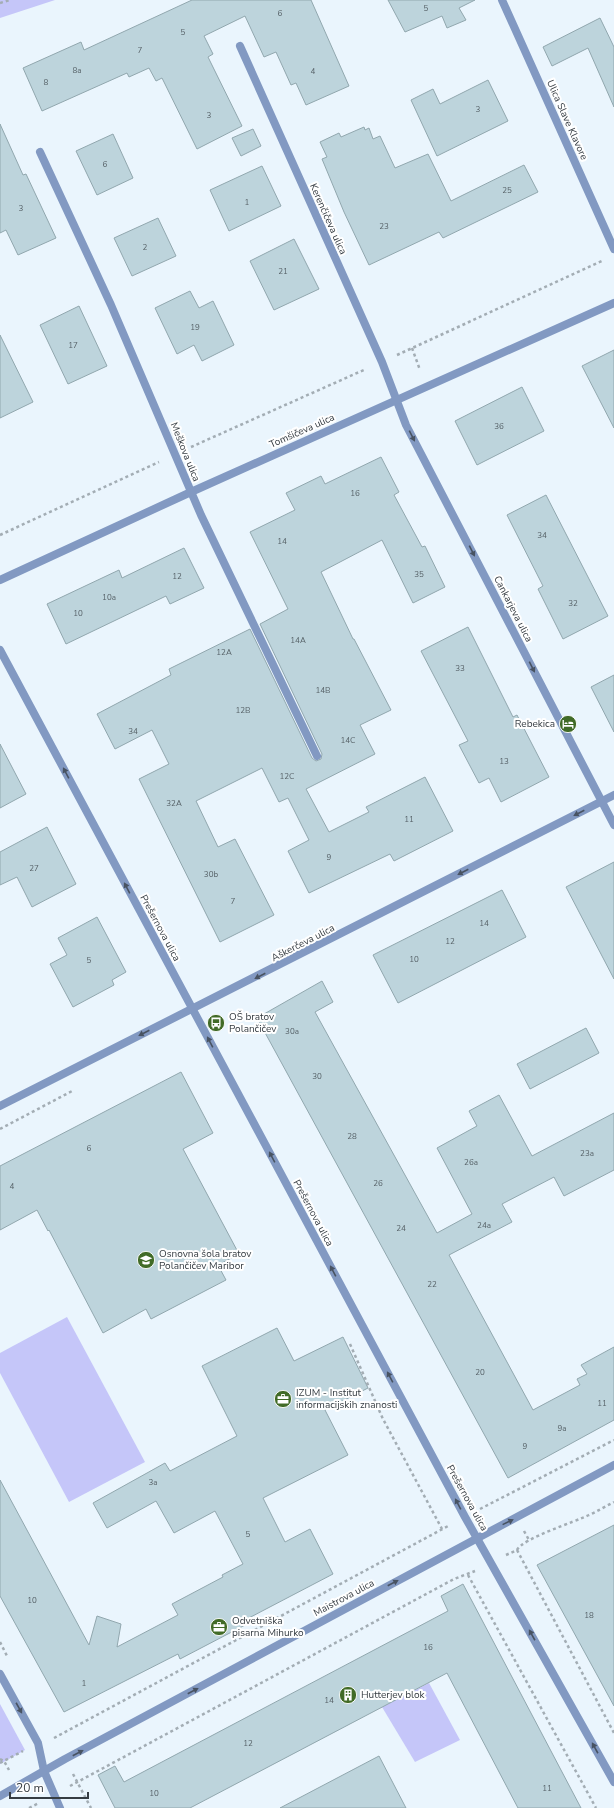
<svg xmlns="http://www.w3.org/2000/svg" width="614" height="1808" viewBox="0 0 614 1808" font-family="'Nunito Sans',sans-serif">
  <rect width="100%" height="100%" fill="#eaf5fd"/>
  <g fill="#c5c6f9">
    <polygon points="0,0 55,0 0,18"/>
    <polygon points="67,1317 145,1462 69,1502 0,1373 0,1353"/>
    <polygon points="429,1683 460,1740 415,1762 382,1707"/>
    <polygon points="0,1704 25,1750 0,1764"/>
  </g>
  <g fill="#bdd4dc" stroke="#91a7ae">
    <polygon points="192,0 311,0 349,86 306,105 296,83 291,85 276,52 264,57 245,16 204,36 213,54 208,57 242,126 197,149 162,78 156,81 149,68 129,77 127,73 42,111 23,68 81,42 84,50"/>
    <polygon points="388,0 475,0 459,8 466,20 447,28 442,16 405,32"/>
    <polygon points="600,18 614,47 614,107 588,48 552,66 543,47"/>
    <polygon points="488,80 508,121 437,156 411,100 433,89 440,104"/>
    <polygon points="0,124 23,175 26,174 56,238 18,255 6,230 0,233"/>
    <polygon points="364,127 365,130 369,128 373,139 380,136 395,168 428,154 451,201 524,165 538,192 443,238 439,232 369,265 344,212 322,159 327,157 320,142 339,133 341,137"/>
    <polygon points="253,129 261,146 241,156 232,138"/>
    <polygon points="113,134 133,178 97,195 76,151"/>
    <polygon points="262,166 281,206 229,231 210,190"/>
    <polygon points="158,218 176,256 132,276 114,238"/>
    <polygon points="294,239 319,289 274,310 250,261"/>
    <polygon points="190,291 199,308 213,301 234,345 202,361 194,345 177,354 155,308"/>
    <polygon points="79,306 107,366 68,384 40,325"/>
    <polygon points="0,335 33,402 0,418"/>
    <polygon points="614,350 614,428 582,366"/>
    <polygon points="522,387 544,431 477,465 455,421"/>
    <polygon points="381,457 399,492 394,495 422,547 425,546 445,587 413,603 382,540 321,572 353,639 354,639 391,710 360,725 375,754 306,789 329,832 369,812 366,807 425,777 453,831 394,861 390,854 309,893 288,851 309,840 288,798 279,802 262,768 196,801 218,847 235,839 274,915 220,942 139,779 169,764 152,730 115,749 97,714 171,675 169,669 250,629 312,758 316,761 321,759 322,754 260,624 288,609 250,532 295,510 286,493 321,476 325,484"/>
    <polygon points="546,495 608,616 563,639 538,589 543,586 507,515"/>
    <polygon points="184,548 204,588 170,604 166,596 66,644 47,604 119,570 122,578"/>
    <polygon points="468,627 513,717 517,715 549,777 501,802 489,778 479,783 459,745 468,741 421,651"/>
    <polygon points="614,675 614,732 591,687"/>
    <polygon points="0,744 26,794 0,808"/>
    <polygon points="47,827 76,884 32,907 17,877 0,885 0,852"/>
    <polygon points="614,862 614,979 566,887"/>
    <polygon points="502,890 526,937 398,1003 373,955"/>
    <polygon points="97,917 126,972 112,980 114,985 73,1007 50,964 67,955 58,938"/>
    <polygon points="322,981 333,1002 315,1012 437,1233 472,1214 437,1148 477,1126 469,1111 499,1095 532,1156 614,1113 614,1170 564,1196 554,1177 502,1204 512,1222 449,1255 533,1410 580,1385 577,1379 587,1374 581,1365 614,1347 614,1420 508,1478 257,1018"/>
    <polygon points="586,1028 599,1053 530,1089 517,1064"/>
    <polygon points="181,1072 213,1133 183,1149 239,1254 218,1265 226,1280 151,1319 146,1309 103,1333 49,1230 48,1231 37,1210 0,1230 0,1166"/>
    <polygon points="277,1328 294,1361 343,1337 368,1388 325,1410 348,1455 263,1498 285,1542 310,1529 333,1574 245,1620 247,1624 180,1659 178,1654 64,1712 0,1596 0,1480 89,1645 97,1616 121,1624 117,1647 178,1615 172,1604 223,1577 222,1575 243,1564 215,1511 174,1533 156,1501 107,1528 93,1503 165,1463 170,1471 237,1436 202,1366"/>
    <polygon points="614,1525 614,1706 537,1565"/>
    <polygon points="463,1584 581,1808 518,1808 447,1673 190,1808 115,1808 98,1775 115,1766 124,1782 448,1611 441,1596"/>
    <polygon points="379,1756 406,1808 280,1808"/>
  </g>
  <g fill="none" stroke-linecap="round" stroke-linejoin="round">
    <g stroke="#a3adb4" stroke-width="2.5" stroke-dasharray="3 3" stroke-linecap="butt">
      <polyline points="0,3 10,0"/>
      <polyline points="412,348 420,370"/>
      <polyline points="397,355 602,261"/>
      <polyline points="191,447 366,369"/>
      <polyline points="0,535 159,462"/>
      <polyline points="0,1129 74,1090"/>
      <polyline points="350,1344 383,1419 442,1529"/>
      <polyline points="480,1509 614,1440"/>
      <polyline points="524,1531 529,1540"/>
      <polyline points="517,1550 614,1733"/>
      <path d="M506,1555L517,1550C523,1538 575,1522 589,1515C598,1511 606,1506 614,1502"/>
      <polyline points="468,1575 596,1808"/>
      <polyline points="0,1642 8,1658"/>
      <polyline points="54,1738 450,1525"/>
      <polyline points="0,1759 4,1761 9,1770"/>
      <polyline points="0,1763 23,1751"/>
      <polyline points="73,1774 91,1808"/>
      <polyline points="70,1786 454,1579 475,1571"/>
      <polyline points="29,1808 39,1803"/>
    </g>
    <g stroke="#8299c2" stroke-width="8">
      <polyline points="502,0 614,249"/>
      <polyline points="240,46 382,362 406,425 614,825"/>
      <polyline points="40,152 111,305 201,515 317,756"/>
      <polyline points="0,580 191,492 614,303"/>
      <polyline points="0,650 465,1517 614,1782"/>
      <polyline points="0,1106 614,795"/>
      <polyline points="0,1674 38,1743 44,1771 60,1808"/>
    </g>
    <polyline stroke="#8299c2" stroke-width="8" points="0,1796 65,1759 614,1465"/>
  </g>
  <defs><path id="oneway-solid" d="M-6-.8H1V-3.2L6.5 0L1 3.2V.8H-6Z"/></defs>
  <g fill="#485362">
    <use href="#oneway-solid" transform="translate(412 436) rotate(63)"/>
    <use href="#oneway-solid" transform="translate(472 551) rotate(63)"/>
    <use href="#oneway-solid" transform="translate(532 667) rotate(63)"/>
    <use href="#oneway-solid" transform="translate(66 773) rotate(-118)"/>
    <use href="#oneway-solid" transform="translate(579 813) rotate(153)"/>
    <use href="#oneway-solid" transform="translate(463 872) rotate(153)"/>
    <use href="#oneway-solid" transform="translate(127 888) rotate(-118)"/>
    <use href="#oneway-solid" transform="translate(260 976) rotate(153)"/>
    <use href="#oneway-solid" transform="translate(144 1033) rotate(153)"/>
    <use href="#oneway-solid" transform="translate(210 1042) rotate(-118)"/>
    <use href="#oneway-solid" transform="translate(272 1157) rotate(-118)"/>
    <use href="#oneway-solid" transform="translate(333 1271) rotate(-118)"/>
    <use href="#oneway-solid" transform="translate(390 1377) rotate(-118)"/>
    <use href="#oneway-solid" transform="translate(458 1504) rotate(-118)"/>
    <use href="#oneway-solid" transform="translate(508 1522) rotate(-26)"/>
    <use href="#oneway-solid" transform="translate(393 1583) rotate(-28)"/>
    <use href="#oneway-solid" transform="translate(532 1635) rotate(-119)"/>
    <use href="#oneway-solid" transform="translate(193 1691) rotate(-28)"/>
    <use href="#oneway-solid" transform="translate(19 1708) rotate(61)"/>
    <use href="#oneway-solid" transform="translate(595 1748) rotate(-119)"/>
    <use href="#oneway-solid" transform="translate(78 1753) rotate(-28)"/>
  </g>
  <defs>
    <symbol id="hotel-disc" viewBox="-11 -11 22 22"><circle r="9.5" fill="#416b27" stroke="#fff"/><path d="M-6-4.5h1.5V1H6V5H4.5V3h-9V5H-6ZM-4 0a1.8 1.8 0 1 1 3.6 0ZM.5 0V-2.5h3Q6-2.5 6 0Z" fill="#fff"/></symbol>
    <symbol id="bus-disc" viewBox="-11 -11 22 22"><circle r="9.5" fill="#416b27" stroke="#fff"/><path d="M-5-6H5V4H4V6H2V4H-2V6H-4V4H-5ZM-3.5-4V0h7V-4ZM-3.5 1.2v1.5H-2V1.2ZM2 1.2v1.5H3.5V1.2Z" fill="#fff"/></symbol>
    <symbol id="school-disc" viewBox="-11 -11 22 22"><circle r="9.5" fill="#416b27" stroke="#fff"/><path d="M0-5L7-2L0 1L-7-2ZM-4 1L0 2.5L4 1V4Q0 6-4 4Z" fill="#fff"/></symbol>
    <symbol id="office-disc" viewBox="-11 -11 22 22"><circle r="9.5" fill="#416b27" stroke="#fff"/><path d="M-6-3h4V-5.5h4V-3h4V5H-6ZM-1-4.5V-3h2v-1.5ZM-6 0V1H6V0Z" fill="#fff"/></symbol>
    <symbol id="building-disc" viewBox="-11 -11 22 22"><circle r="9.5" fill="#416b27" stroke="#fff"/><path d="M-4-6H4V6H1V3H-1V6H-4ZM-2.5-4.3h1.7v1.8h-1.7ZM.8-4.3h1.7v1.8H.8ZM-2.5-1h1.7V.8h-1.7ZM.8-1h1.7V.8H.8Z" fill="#fff"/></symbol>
  </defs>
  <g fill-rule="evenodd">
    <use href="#hotel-disc" x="558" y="714" width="20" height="20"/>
    <use href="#bus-disc" x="206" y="1013" width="20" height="20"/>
    <use href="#school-disc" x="136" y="1250" width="20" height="20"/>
    <use href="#office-disc" x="273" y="1389" width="20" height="20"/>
    <use href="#office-disc" x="209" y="1617" width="20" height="20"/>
    <use href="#building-disc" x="338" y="1685" width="20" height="20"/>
  </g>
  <g text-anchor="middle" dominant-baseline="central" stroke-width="4" stroke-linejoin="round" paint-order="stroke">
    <g font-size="8" fill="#576268">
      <text x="426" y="8">5</text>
      <text x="280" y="13">6</text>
      <text x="183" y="32">5</text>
      <text x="140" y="50">7</text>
      <text x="77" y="70">8a</text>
      <text x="313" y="71">4</text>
      <text x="46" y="82">8</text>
      <text x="478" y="109">3</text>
      <text x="209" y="115">3</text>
      <text x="105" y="164">6</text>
      <text x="507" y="190">25</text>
      <text x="247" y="202">1</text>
      <text x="21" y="208">3</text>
      <text x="384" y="226">23</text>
      <text x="145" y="247">2</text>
      <text x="283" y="271">21</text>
      <text x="195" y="327">19</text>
      <text x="73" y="345">17</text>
      <text x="499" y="426">36</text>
      <text x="355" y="493">16</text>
      <text x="542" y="535">34</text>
      <text x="282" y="541">14</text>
      <text x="419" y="574">35</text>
      <text x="177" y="576">12</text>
      <text x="109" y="597">10a</text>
      <text x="573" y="603">32</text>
      <text x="78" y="613">10</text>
      <text x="298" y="640">14A</text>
      <text x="224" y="652">12A</text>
      <text x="460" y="668">33</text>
      <text x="323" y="690">14B</text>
      <text x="243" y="710">12B</text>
      <text x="133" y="731">34</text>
      <text x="348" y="740">14C</text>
      <text x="504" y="761">13</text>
      <text x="287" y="776">12C</text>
      <text x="174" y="803">32A</text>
      <text x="409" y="819">11</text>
      <text x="329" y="857">9</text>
      <text x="34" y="868">27</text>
      <text x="211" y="874">30b</text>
      <text x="233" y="901">7</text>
      <text x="484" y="923">14</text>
      <text x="450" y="941">12</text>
      <text x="414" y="959">10</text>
      <text x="89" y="960">5</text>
      <text x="292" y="1031">30a</text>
      <text x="317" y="1076">30</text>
      <text x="352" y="1136">28</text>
      <text x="89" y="1148">6</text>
      <text x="587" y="1153">23a</text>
      <text x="471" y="1162">26a</text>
      <text x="378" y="1183">26</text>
      <text x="12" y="1186">4</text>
      <text x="484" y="1225">24a</text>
      <text x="401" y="1228">24</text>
      <text x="432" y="1284">22</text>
      <text x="480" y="1372">20</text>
      <text x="602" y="1403">11</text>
      <text x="562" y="1428">9a</text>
      <text x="525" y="1446">9</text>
      <text x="153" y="1482">3a</text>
      <text x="248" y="1534">5</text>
      <text x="32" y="1600">10</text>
      <text x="589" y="1615">18</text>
      <text x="428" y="1647">16</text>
      <text x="84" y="1683">1</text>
      <text x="329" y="1700">14</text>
      <text x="248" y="1743">12</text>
      <text x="547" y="1788">11</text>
      <text x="154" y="1793">10</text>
    </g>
    <g font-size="10" fill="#353c42" stroke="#fff">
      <text transform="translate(567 120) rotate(66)">Ulica Slave Klavore</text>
      <text transform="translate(328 219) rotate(66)">Kerenčičeva ulica</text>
      <text transform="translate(302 431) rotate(-24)">Tomšičeva ulica</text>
      <text transform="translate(185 452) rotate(68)">Meškova ulica</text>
      <text transform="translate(513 609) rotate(63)">Cankarjeva ulica</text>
      <text transform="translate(160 928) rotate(62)">Prešernova ulica</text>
      <text transform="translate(303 943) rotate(-27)">Aškerčeva ulica</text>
      <text transform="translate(313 1213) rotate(62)">Prešernova ulica</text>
      <text transform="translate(467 1498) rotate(61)">Prešernova ulica</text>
      <text transform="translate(344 1598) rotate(-28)">Maistrova ulica</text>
    </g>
    <g font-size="10" fill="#353c42" stroke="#fff" text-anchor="start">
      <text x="555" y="724" text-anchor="end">Rebekica</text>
      <text x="229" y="1017">OŠ bratov<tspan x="229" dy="12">Polančičev</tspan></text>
      <text x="159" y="1254">Osnovna šola bratov<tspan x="159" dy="12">Polančičev Maribor</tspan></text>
      <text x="296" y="1393">IZUM - Institut<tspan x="296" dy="12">informacijskih znanosti</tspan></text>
      <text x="232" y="1621">Odvetniška<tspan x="232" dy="12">pisarna Mihurko</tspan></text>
      <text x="361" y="1695">Hutterjev blok</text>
    </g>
  </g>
  <path d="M10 1792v6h78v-6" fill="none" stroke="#353c42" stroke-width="2"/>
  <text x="16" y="1792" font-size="12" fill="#353c42" stroke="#ffffff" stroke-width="3" paint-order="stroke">20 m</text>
</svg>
